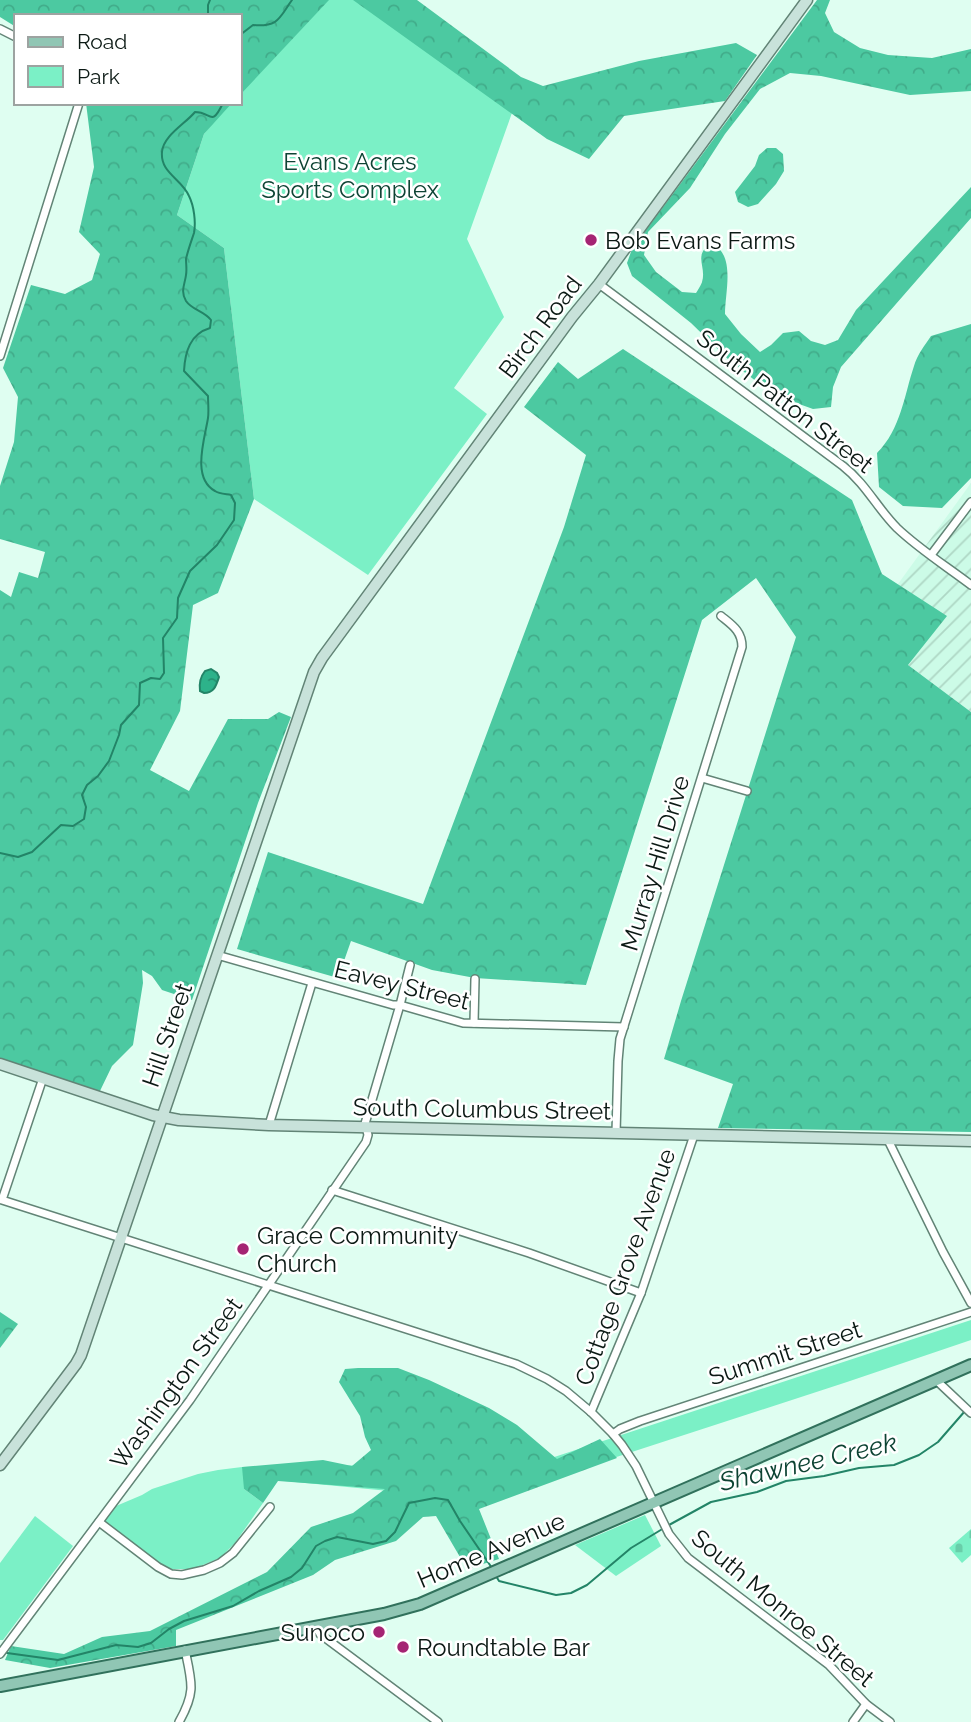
<svg xmlns="http://www.w3.org/2000/svg" width="971" height="1722" viewBox="0 0 971 1722" font-family="Raleway,sans-serif">
  <defs>
    <pattern id="industrial-furrows" width="10" height="10" patternUnits="userSpaceOnUse" patternTransform="scale(1.75)"><rect width="10" height="10" fill="#ccfbe7"/><path d="M-1 1l2-2M0 10L10 0M9 11l2-2" fill="none" stroke="#aed7c5"/></pattern>
    <pattern id="forest-crowns" width="20" height="18" patternUnits="userSpaceOnUse" patternTransform="scale(1.75)"><rect width="20" height="18" fill="#4cc9a1"/><path d="M2 6a3 3 0 1 1 6 0M12 15a3 3 0 1 1 6 0" fill="none" stroke="#41ac8a"/></pattern>
    <pattern id="cemetery-stones" width="16" height="16" patternUnits="userSpaceOnUse" patternTransform="scale(1.75)"><rect width="16" height="16" fill="#7bf0c6"/><path d="M2 7V4a2 2 0 0 1 4 0v3zM10 15v-3a2 2 0 0 1 4 0v3z" fill="#69cda9"/></pattern>
    <pattern id="water-ripples" width="26" height="14" patternUnits="userSpaceOnUse" patternTransform="scale(1.75)"><rect width="26" height="14" fill="#2db28a"/><path d="M2 4q2-2 4 0t4 0M15 11q2-2 4 0t4 0" fill="none" stroke="#259070"/></pattern>
  </defs>
  <rect width="100%" height="100%" fill="#dffef1"/>
  <polygon fill="url(#industrial-furrows)" points="971,483 971,712 908,665 898,584"/>
  <g fill="#7bf0c6">
    <polygon points="315,0 379,0 513,110 467,239 504,317 454,388 487,414 368,575 254,499 224,248 177,215 204,134 229,103 240,103 240,91"/>
    <polygon points="971,1320 971,1340 847,1382 598,1463 389,1491 274,1480 244,1489 263,1503 235,1543 220,1558 193,1569 166,1569 97,1524 109,1509 142,1495 152,1489 198,1474 218,1470 242,1467 284,1466 533,1464"/>
    <polygon points="645,1515 661,1546 616,1576 575,1545"/>
    <polygon points="35,1516 73,1546 3,1640 0,1640 0,1563"/>
  </g>
  <g fill="url(#forest-crowns)">
    <polygon points="0,0 329,0 240,95 240,16 16,16 16,27 0,17"/>
    <polygon points="353,0 417,0 521,77 543,86 639,61 736,43 757,55 725,101 624,116 589,159 547,139"/>
    <path d="M817,0H830L825,13L834,32L860,48L888,55L932,58L971,49V91L910,95L821,76L790,73L760,89L725,134L690,188L648,232L644,255L656,272L682,292L696,293C697,292 702,283 702,282C707,266 692,255 712,243C736,256 725,291 725,314L741,334L760,352L771,345L783,333L799,331L811,341L825,345L838,340L856,310L971,187V218L841,367L833,387L831,407L813,409L774,395L731,362L691,323L632,276L627,263L632,249Z"/>
    <polygon points="86,103 232,103 204,134 177,215 224,248 254,499 218,593 193,605 180,711 150,770 189,791 228,719 268,719 279,712 291,717 258,803 192,1000 162,990 152,976 142,970 143,983 133,1045 112,1066 99,1093 0,1060 0,590 11,597 19,572 38,578 45,552 0,539 0,486 14,442 18,397 3,368 31,285 65,294 92,280 100,254 79,232 94,167"/>
    <polygon points="767,148 776,148 783,154 784,171 776,184 758,204 748,207 738,202 735,192 755,166 759,155"/>
    <path d="M971,324V478L942,508L903,506L879,487L877,453C901,429 904,396 914,366C917,355 925,345 931,336Z"/>
    <polygon points="623,349 852,500 882,574 947,616 908,665 971,712 971,1132 718,1128 733,1084 664,1059 681,1001 796,637 756,578 702,620 586,985 475,978 432,970 351,941 338,978 237,949 268,852 423,904 564,527 586,455 524,407 558,362 578,379"/>
    <polygon points="0,1312 18,1324 0,1348"/>
    <polygon points="358,1368 398,1368 429,1380 489,1408 517,1425 557,1459 600,1439 617,1458 479,1509 499,1559 467,1569 436,1516 423,1517 396,1541 335,1560 313,1575 176,1630 176,1646 50,1668 5,1660 11,1646 64,1654 102,1637 150,1631 267,1572 311,1527 353,1513 385,1489 278,1481 263,1503 244,1489 242,1467 323,1460 352,1466 371,1450 365,1437 360,1416 339,1382 345,1369"/>
  </g>
  <polygon fill="url(#cemetery-stones)" points="971,1529 971,1555 962,1563 949,1548"/>
  <path fill="url(#water-ripples)" stroke="#238467" stroke-width="2" d="M211,669L217,673L219,677C216,686 214,693 204,693L200,691C199,684 201,676 205,671Z"/>
  <g fill="none" stroke-linecap="round" stroke-linejoin="round">
    <g stroke="#238467" stroke-width="2">
      <polyline points="208,16 208,5 210,0"/>
      <path d="M240,35L253,25C279,27 279,18 292,0"/>
      <path d="M0,853L18,857L32,852L61,825L73,826L84,819L86,807L82,795L87,785L98,776L109,761L119,735L121,725L139,705L140,683L151,678L160,679L164,673L163,638L177,618L178,598L190,571L217,545L234,520L235,503L231,495C226,494 219,494 215,491C191,478 205,438 208,418C209,411 208,403 208,396L184,371C185,352 190,334 210,328L211,320C204,311 192,310 186,301C180,291 185,284 186,275C187,270 186,264 186,259C188,250 191,242 194,233C196,222 194,206 189,196C182,179 160,173 162,152C163,136 185,124 195,112C212,112 211,128 223,103"/>
      <polyline points="669,1525 711,1502 757,1492 786,1481 824,1476 859,1468 894,1465 919,1455 938,1442 965,1411"/>
      <polyline points="496,1576 499,1581 556,1595 571,1593 587,1585 631,1548 664,1528"/>
      <polyline points="7,1653 58,1660 116,1645 138,1647 151,1643 169,1629 184,1621 233,1606 259,1591 291,1577 302,1568 316,1546 325,1541 337,1537 373,1544 386,1541 395,1532 409,1503 435,1498 448,1500 460,1521 492,1568"/>
    </g>
    <defs>
      <g id="street">
        <polyline points="0,29 16,37"/>
        <path d="M599,284L843,466C866,484 877,508 897,528C919,549 946,566 971,585"/>
        <polyline points="0,356 79,103"/>
        <polyline points="931,555 971,502"/>
        <polyline points="702,778 747,791"/>
        <polyline points="217,955 393,1005 400,1005 463,1023 624,1027"/>
        <polyline points="474,1023 475,979"/>
        <polyline points="43,1078 2,1200 516,1364 547,1379 566,1391 591,1412 613,1434 622,1445 636,1466 669,1534 688,1558 829,1665 866,1704 890,1722"/>
        <polyline points="269,1125 312,983"/>
        <polyline points="364,1127 400,1005 410,965"/>
        <path d="M616,1133L618,1061L620,1039L742,647C742,631 732,625 721,616"/>
        <polyline points="888,1140 943,1252 971,1303"/>
        <polyline points="332,1190 529,1253 641,1293"/>
        <polyline points="936,1380 971,1413"/>
        <polyline points="591,1412 641,1293 694,1135"/>
        <polyline points="613,1434 620,1429 640,1421 971,1312"/>
        <polyline points="99,1522 158,1567 171,1574 182,1575 204,1570 220,1563 233,1553 270,1507"/>
        <polyline points="316,1626 320,1634 438,1722"/>
        <polyline points="0,1654 190,1400 366,1142 368,1135 366,1127"/>
        <path d="M179,1722C196,1692 192,1683 185,1650"/>
        <polyline points="853,1722 866,1704"/>
      </g>
      <g id="secondary">
        <polyline points="0,1064 153,1115 179,1120 269,1125 971,1141"/>
        <polyline points="0,1465 76,1364 81,1355 314,672 322,658 572,317 599,284 807,0"/>
      </g>
      <polyline id="primary" points="0,1686 384,1614 420,1604 971,1365"/>
    </defs>
    <use href="#street" stroke="#628476" stroke-width="10"/>
    <use href="#secondary" stroke="#628476" stroke-width="13"/>
    <use href="#primary" stroke="#31715c" stroke-width="14"/>
    <use href="#street" stroke="#fff" stroke-width="7"/>
    <use href="#secondary" stroke="#c8e2da" stroke-width="10"/>
    <use href="#primary" stroke="#90c6b4" stroke-width="10"/>
  </g>
  <g fill="#a52473" stroke="#fff" stroke-width="2.5">
    <circle cx="591" cy="240" r="7"/>
    <circle cx="243" cy="1249" r="7"/>
    <circle cx="379" cy="1632" r="7"/>
    <circle cx="403" cy="1647" r="7"/>
  </g>
  <g text-anchor="middle" dominant-baseline="central" stroke-width="5" stroke-linejoin="round" paint-order="stroke">
    <g font-size="24" fill="#0e4434" stroke="#fff">
      <text x="350" y="161">Evans Acres<tspan x="350" dy="28">Sports Complex</tspan></text>
    </g>
    <g font-size="24" fill="#0b1914" stroke="#fff" text-anchor="start">
      <text x="605" y="240">Bob Evans Farms</text>
      <text x="257" y="1235">Grace Community<tspan x="257" dy="28">Church</tspan></text>
      <text x="365" y="1632" text-anchor="end">Sunoco</text>
      <text x="417" y="1647">Roundtable Bar</text>
    </g>
    <g font-size="24" fill="#0b1914" stroke="#fff">
      <text transform="translate(540 327) rotate(-53)">Birch Road</text>
      <text transform="translate(785 401) rotate(38)">South Patton Street</text>
      <text transform="translate(655 863) rotate(-73)">Murray Hill Drive</text>
      <text transform="translate(402 985) rotate(14)">Eavey Street</text>
      <text transform="translate(167 1035) rotate(-71)">Hill Street</text>
      <text transform="translate(482 1109) rotate(1)">South Columbus Street</text>
      <text transform="translate(625 1267) rotate(-70)">Cottage Grove Avenue</text>
      <text transform="translate(785 1353) rotate(-18)">Summit Street</text>
      <text transform="translate(176 1383) rotate(-54)">Washington Street</text>
      <text transform="translate(491 1550) rotate(-23)">Home Avenue</text>
      <text transform="translate(783 1608) rotate(40)">South Monroe Street</text>
    </g>
    <g font-size="26" font-style="italic" fill="#0d4333" stroke="#fff">
      <text transform="translate(808 1462) rotate(-13)">Shawnee Creek</text>
    </g>
  </g>
  <rect x="14" y="14" width="228" height="91" fill="#ffffff" stroke="#9da3a1" stroke-width="2"/>
  <rect x="28" y="37" width="35" height="10" fill="#90c6b4" stroke="#9da3a1" stroke-width="2"/>
  <text x="77" y="49" font-size="21" fill="#0b1914">Road</text>
  <rect x="28" y="66" width="35" height="21" fill="#7bf0c6" stroke="#9da3a1" stroke-width="2"/>
  <text x="77" y="84" font-size="21" fill="#0b1914">Park</text>
</svg>
